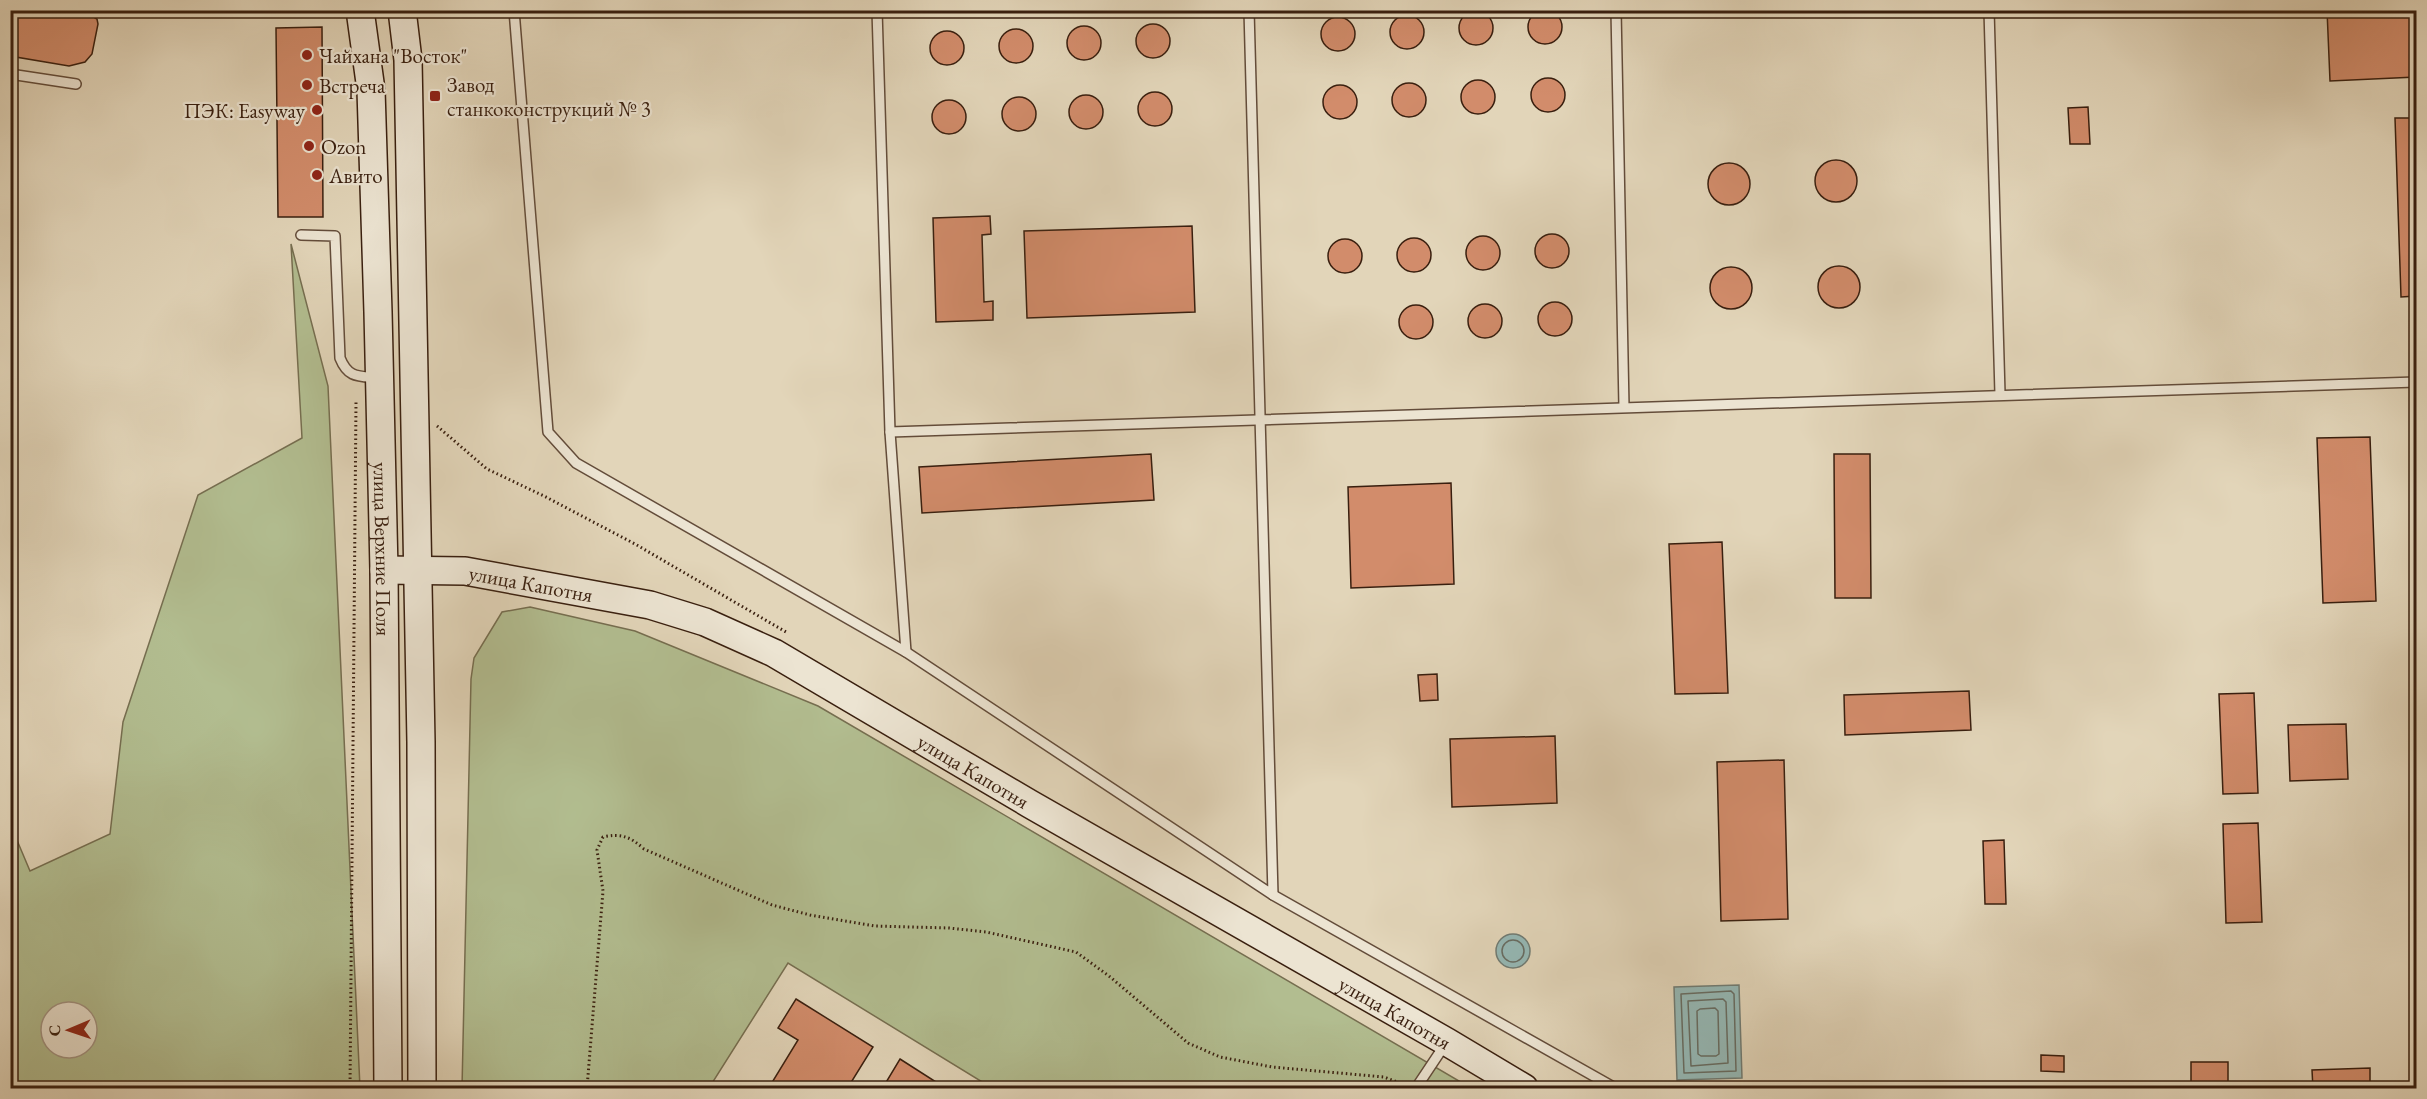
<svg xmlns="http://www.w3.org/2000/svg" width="2427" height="1099" viewBox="0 0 2427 1099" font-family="'EB Garamond',serif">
  <rect width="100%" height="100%" fill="#e2d5b9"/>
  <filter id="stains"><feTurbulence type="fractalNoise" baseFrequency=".00333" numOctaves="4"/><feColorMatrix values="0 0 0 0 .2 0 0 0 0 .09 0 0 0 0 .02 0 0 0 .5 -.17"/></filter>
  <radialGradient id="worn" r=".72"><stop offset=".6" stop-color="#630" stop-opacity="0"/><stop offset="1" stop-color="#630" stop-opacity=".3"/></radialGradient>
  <g fill="#b2bd90" stroke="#766e50" stroke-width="1.5" fill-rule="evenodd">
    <path d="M291,244L328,386L360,1088H11V826L30,871L110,834L123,722L198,495L302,438ZM51,1012H87V1048H51Z"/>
    <polygon points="530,607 635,631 818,706 1471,1088 992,1088 788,963 709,1088 462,1088 471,679 474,658 502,612"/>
  </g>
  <g fill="#95b8b5" stroke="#707b73" stroke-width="1.5">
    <circle cx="1513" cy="951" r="17"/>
    <polygon points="1739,985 1742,1078 1677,1080 1674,987"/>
  </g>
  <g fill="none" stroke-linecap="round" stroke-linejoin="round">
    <g stroke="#676c62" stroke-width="1.5">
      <circle cx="1513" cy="951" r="11"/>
      <polygon points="1731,991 1734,994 1736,1071 1684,1073 1681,994"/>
      <polygon points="1723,999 1726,1002 1728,1063 1691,1066 1688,1001"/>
      <polygon points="1715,1008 1718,1011 1719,1054 1716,1056 1701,1056 1698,1054 1697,1011 1700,1009"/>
    </g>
  </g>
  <g fill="#d28c6b" stroke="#391f0f" stroke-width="1.5">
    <circle cx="1545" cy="27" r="17"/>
    <polygon points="10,10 57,10 92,16 97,19 98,24 92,54 85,62 69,66 10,56"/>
    <polygon points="2327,10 2416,10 2416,77 2330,81"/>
    <circle cx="1476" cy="28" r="17"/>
    <circle cx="1407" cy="32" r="17"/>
    <circle cx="1338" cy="34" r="17"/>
    <circle cx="1153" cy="41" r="17"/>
    <circle cx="1084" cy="43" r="17"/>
    <polygon points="322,27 323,217 278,217 276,28"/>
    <circle cx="1016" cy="46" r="17"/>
    <circle cx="947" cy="48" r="17"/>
    <circle cx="1548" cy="95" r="17"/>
    <circle cx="1478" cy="97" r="17"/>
    <circle cx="1409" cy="100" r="17"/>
    <circle cx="1340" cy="102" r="17"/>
    <circle cx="1155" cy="109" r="17"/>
    <circle cx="1086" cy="112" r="17"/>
    <circle cx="1019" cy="114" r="17"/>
    <circle cx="949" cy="117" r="17"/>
    <polygon points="2088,107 2090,144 2070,144 2068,108"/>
    <polygon points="2395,118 2416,118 2416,296 2401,297"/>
    <circle cx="1836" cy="181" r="21"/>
    <circle cx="1729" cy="184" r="21"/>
    <polygon points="990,216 991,234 982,235 984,302 993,301 993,320 936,322 933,218"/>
    <polygon points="1192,226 1195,312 1027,318 1024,231"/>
    <circle cx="1552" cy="251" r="17"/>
    <circle cx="1483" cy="253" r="17"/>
    <circle cx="1414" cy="255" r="17"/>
    <circle cx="1345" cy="256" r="17"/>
    <circle cx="1839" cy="287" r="21"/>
    <circle cx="1731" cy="288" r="21"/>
    <circle cx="1555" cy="319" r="17"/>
    <circle cx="1485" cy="321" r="17"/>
    <circle cx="1416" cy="322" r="17"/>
    <polygon points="2370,437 2376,601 2323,603 2317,438"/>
    <polygon points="1151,454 1154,500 922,513 919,467"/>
    <polygon points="1834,454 1870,454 1871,598 1835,598"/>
    <polygon points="1451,483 1454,584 1351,588 1348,487"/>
    <polygon points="1722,542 1728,693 1675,694 1669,544"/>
    <polygon points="1437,674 1438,700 1420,701 1418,675"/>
    <polygon points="1969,691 1971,730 1845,735 1844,695"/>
    <polygon points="2254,693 2258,793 2223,794 2219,694"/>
    <polygon points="2346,724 2348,779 2290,781 2288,725"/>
    <polygon points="1555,736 1557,803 1452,807 1450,739"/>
    <polygon points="1784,760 1788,919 1721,921 1717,762"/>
    <polygon points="2258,823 2262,922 2226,923 2223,824"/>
    <polygon points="2004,840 2006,904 1985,904 1983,841"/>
    <polygon points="796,999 873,1047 847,1089 768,1089 798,1040 778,1028"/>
    <polygon points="2041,1055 2064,1056 2064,1072 2041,1071"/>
    <polygon points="900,1059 947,1089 882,1089"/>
    <rect x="2191" y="1062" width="37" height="27"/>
    <polygon points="2370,1068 2370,1089 2313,1089 2312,1070"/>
  </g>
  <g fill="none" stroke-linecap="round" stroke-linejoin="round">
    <defs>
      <g id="service">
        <polyline points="514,10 548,432 576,463 906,652 1273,895 1249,10"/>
        <polyline points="877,10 890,432 906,652"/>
        <polyline points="1616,10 1624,407"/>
        <polyline points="1989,10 2000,394"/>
        <polyline points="10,74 76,84"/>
        <path d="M301,235L335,236L340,358C348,378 358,376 378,378"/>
        <polyline points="890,432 2416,382"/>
        <polyline points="1273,895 1615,1088"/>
        <polyline points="1416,1088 1446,1043"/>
      </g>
      <g id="secondary">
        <path id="s1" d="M360,10L371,90L378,312L384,570L388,1088"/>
        <polyline points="402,10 408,60 421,742 422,1088"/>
        <path id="s2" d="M384,570L465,571L650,605L705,622L774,653L1030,804L1447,1042L1524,1088"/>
      </g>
    </defs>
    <use href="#service" stroke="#634c3a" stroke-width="12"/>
    <use href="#secondary" stroke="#391f0f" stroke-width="30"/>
    <g stroke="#391f0f" stroke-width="3" stroke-dasharray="1.5 3" stroke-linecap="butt">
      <polyline points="437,426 487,469 544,496 635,544 786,632"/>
      <polyline points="350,1088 356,402"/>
      <path d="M587,1088L603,891L597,850L603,837C621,833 631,837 644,849L772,905L810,915L875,926L949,928L986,932L1076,952L1109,976L1188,1043L1220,1057L1272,1067L1384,1077L1405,1085"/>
    </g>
    <use href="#service" stroke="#ece4d2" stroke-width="9"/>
    <use href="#secondary" stroke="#ece4d2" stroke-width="27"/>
  </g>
  <g fill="#8f2418" stroke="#ece4d2" stroke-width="2">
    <circle cx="307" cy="55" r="6"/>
    <circle cx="307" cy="85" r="6"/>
    <rect x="429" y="90" width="12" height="12" rx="3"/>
    <circle cx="317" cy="110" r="6"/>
    <circle cx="309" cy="146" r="6"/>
    <circle cx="317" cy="175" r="6"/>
  </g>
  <g text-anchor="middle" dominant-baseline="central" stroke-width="4.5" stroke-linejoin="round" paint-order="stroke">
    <g font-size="21" fill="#391f0f" stroke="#ece4d2" text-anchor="start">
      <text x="319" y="55">Чайхана "Восток"</text>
      <text x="447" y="84">Завод<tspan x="447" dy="24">станкоконструкций № 3</tspan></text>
      <text x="319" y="85">Встреча</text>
      <text x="305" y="110" text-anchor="end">ПЭК: Easyway</text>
      <text x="321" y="146">Ozon</text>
      <text x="329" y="175">Авито</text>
    </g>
    <g font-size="21" fill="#391f0f" stroke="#ece4d2">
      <text stroke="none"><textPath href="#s1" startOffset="540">улица Верхние Поля</textPath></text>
      <text stroke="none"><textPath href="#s2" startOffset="148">улица Капотня</textPath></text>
      <text stroke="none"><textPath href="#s2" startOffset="634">улица Капотня</textPath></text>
      <text stroke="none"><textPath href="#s2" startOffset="1120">улица Капотня</textPath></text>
    </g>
  </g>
  <rect width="2427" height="1099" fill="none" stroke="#e2d5b9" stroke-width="36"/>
  <rect x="12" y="12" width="2403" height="1075" fill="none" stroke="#391f0f" stroke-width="3"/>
  <rect x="18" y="18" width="2391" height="1063" fill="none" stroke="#391f0f" stroke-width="1.5"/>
  <g transform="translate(69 1030) rotate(268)"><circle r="28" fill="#ece4d2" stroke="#a49584" stroke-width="1.5"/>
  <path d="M0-4.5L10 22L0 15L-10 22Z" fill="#8f2418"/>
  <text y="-9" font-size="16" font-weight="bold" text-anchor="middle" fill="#391f0f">С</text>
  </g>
  <rect width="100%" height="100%" filter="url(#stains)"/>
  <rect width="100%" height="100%" fill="url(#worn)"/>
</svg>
